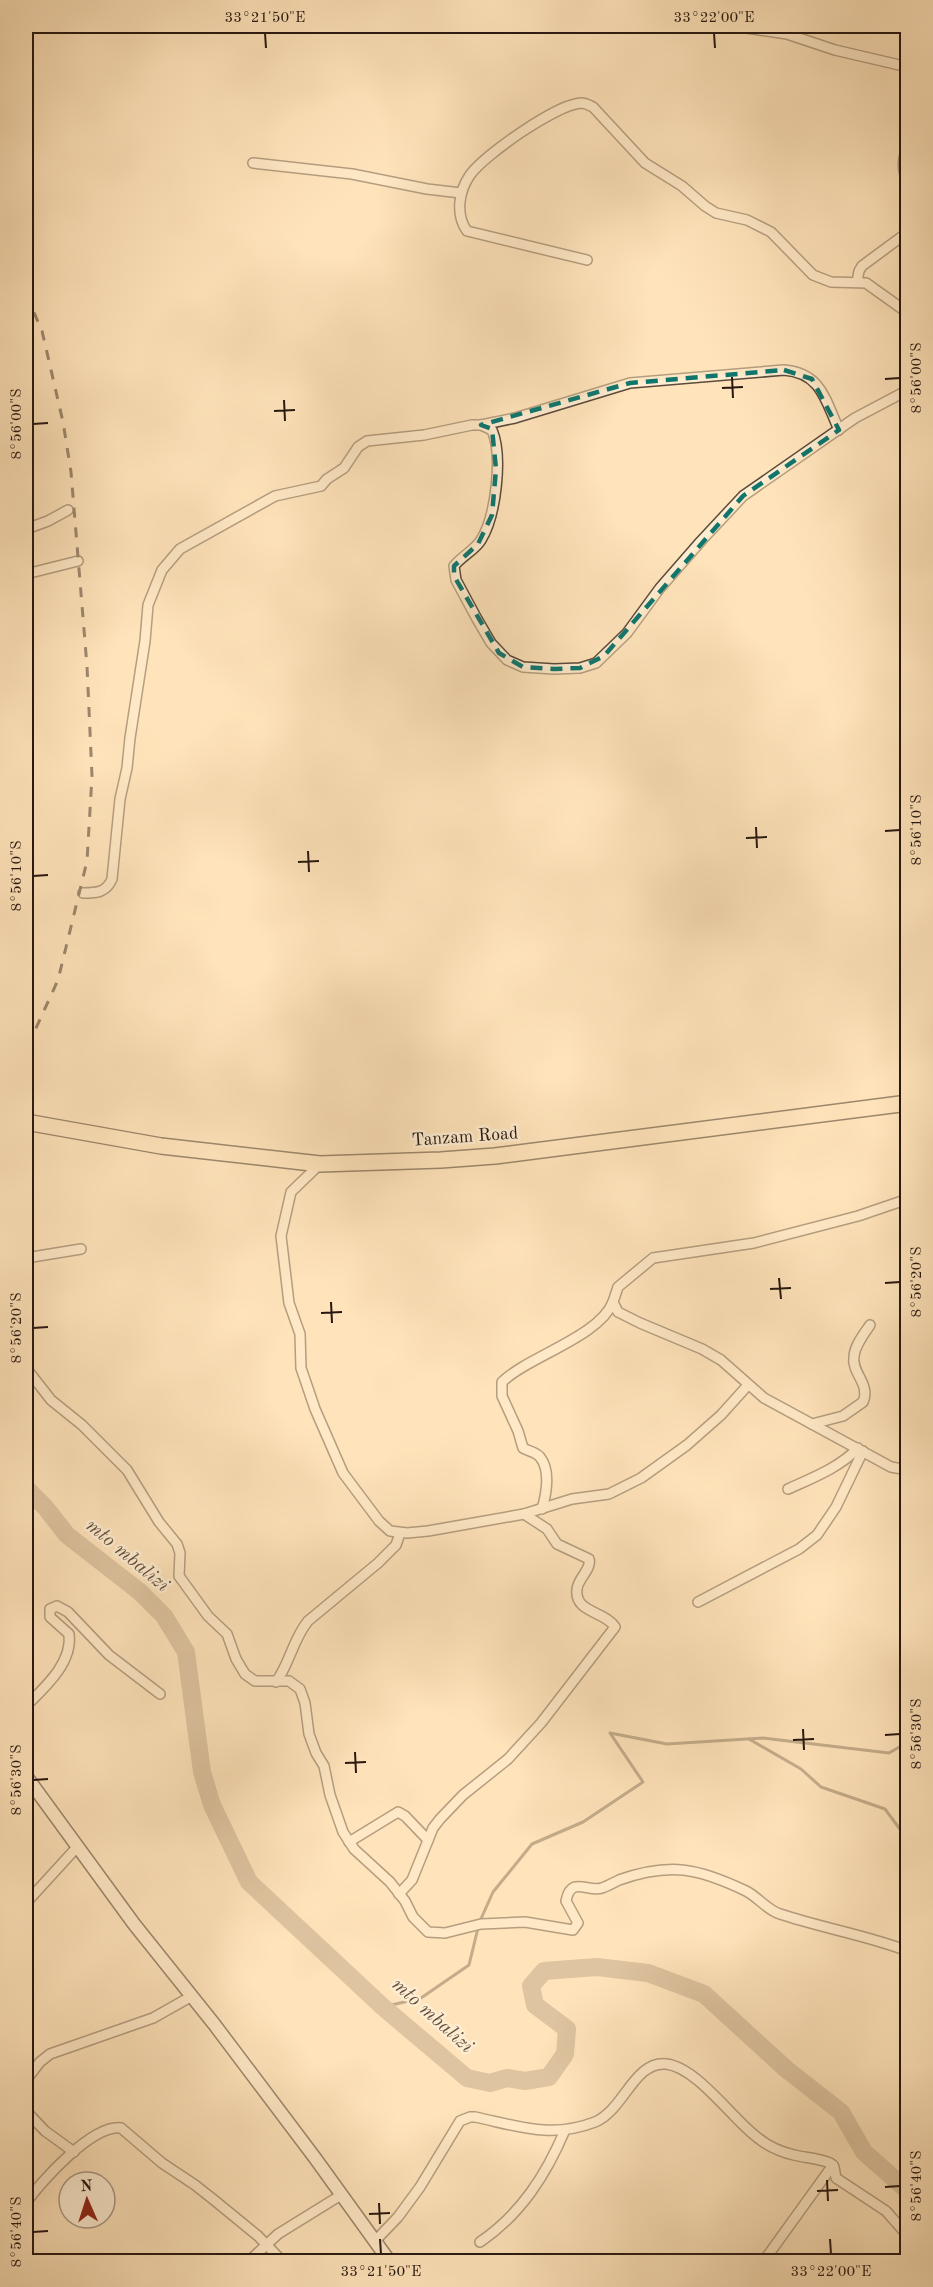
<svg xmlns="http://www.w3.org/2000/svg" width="933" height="2287" viewBox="0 0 933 2287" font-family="'Old Standard TT',serif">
  <rect width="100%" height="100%" fill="#ffe3ba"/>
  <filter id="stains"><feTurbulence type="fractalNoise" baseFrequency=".00333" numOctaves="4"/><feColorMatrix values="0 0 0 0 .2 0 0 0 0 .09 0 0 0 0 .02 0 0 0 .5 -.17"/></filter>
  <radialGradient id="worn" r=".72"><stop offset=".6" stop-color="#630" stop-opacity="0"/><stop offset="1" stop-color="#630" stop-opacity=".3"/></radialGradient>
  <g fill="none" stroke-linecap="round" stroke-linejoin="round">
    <g stroke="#7c6853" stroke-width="3">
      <polyline points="749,1739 801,1769 821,1787 885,1809 908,1840"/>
      <polyline points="480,1921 493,1892 532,1844 583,1822 643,1782 610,1733 667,1744 763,1738 889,1753 908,1742"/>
      <polyline points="383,2007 421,1998 469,1965 478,1928"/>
    </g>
    <polyline stroke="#b59e80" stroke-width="18" points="26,1488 45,1507 67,1535 140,1592 164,1616 186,1652 202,1772 212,1805 249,1882 383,2007 467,2078 490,2083 507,2078 525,2081 549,2077 565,2054 567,2029 535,2005 531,1986 544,1971 597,1967 648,1973 704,1994 786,2069 841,2112 864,2152 908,2191"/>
    <defs>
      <g id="minor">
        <polyline points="733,26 787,34 835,50 908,67"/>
        <path d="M908,145C903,158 901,169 908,182"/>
        <polyline points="253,163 352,174 427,189 461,193"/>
        <path d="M587,260L467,231C455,214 459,191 470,175C484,155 557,104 581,103C586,103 589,105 593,107L645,163L682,186L705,206L716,213L747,220L771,232L813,275L831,282L866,283L908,313"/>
        <polyline points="857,282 859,271 862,266 908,232"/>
        <path d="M481,425L515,418L630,383L784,370C821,373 825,399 839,430"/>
        <polyline points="26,529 48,521 68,510"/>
        <polyline points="26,574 78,561"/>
        <path d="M83,893C96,893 106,893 112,879L120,799L127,768L130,738L145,641L148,605L162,570L180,549L275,496L321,486L327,479L344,468L358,447L367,441L424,435L472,425H481L492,430C503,456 496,516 481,540C475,550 462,556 454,566L456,580L477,619L491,643L507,660L523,667L554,669L580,668L596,663L627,633L660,588L701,541L743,496L855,418L908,390"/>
        <polyline points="320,1164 291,1192 281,1236 289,1303 300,1334 301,1368 315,1409 343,1473 379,1521 390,1531 407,1533 428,1531 524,1514 572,1499 609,1494 641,1478 687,1445 721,1415 748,1385"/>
        <polyline points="908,1199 858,1216 754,1243 653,1258 618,1287 613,1302 618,1312 640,1323 702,1349 721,1360 764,1398 891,1467 908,1470"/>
        <polyline points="26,1258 81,1249"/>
        <path d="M26,1368L51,1400L82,1425L127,1470L159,1522L177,1544L180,1553L179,1576L208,1616L227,1634L236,1659L245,1674L255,1681H289L300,1689L305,1703L309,1734L316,1753L324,1766L330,1795L343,1832L354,1849L390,1882L405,1901L413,1917L428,1932L445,1933L481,1924L525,1922L573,1930L578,1923L566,1901C571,1875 588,1893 602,1888C608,1886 613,1883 619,1880C670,1862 698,1868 746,1891C758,1897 767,1910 780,1914C822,1928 866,1935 908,1951"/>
        <path d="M812,1424L843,1416L863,1402C871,1384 851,1373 854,1356C855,1345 864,1334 870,1325"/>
        <path d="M788,1489C812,1478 839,1468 858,1448"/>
        <path d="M542,1509C546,1495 551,1471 540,1457C536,1452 528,1451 523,1448L518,1431L502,1396V1382C529,1356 599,1337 613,1302"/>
        <polyline points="698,1602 799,1549 817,1535 836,1507 863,1451"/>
        <path d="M276,1682C290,1663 293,1639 308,1621L378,1563L396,1545L400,1533"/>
        <path d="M26,1706C44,1688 73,1663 69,1634L50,1617V1609L57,1606L68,1612L109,1655L160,1694"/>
        <polyline points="349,1842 398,1812 405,1816 428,1840"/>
        <path d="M399,1894L412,1880L433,1828L440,1819L463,1795L508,1759L541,1723L615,1627C605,1611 574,1613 577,1589C578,1578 592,1569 589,1559L557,1544L547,1529L524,1514"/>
        <polyline points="26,1903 78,1846"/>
        <polyline points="26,2080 40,2062 50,2054 153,2018 192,1996"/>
        <polyline points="26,2111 45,2131 74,2152"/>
        <path d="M26,2203C41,2181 93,2124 121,2128L162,2163L195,2185L214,2200L258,2236L283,2262"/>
        <path d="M375,2241L398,2217L420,2187L460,2121L470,2117H475C518,2126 551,2139 595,2122C624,2110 634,2061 666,2064C697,2067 733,2120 758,2138C768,2146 781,2152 794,2155C806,2158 818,2158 830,2163L834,2167L836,2178L886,2211L908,2236"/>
        <path d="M480,2242C521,2214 546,2175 565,2130"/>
        <polyline points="248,2262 278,2234 341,2195"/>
        <polyline points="763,2262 833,2165"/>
      </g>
      <polyline id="secondary" points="26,1776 134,1924 214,2024 315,2158 390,2262"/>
      <polyline id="trunk" points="26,1122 161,1146 320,1164 441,1160 495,1156 908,1103"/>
    </defs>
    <use href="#minor" stroke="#5c4a3a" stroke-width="12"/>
    <use href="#secondary" stroke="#261710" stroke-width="15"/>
    <use href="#trunk" stroke="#261710" stroke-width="18"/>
    <use href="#minor" stroke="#ffedd2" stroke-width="9"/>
    <use href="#secondary" stroke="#ffedd2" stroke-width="12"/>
    <use href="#trunk" stroke="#ffe3ba" stroke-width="15"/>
    <polyline stroke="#261710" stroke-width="3" stroke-dasharray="10 10" stroke-linecap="butt" points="26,294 42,331 63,422 71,472 87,666 92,776 87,861 58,980 26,1050"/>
  </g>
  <path d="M0 0H933V2287H0ZM784,370L812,379L839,430L743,496L604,656L580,668L554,669L523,667L499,653L454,576V566L478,544L492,515L496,469L492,429L481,425L630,383Z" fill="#ffe3ba" fill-opacity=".55" fill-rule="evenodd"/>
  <path fill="none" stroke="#0f766e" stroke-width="4.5" stroke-dasharray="12 8" stroke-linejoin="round" d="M784,370L812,379L839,430L743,496L604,656L580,668L554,669L523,667L499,653L454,576V566L478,544L492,515L496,469L492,429L481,425L630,383Z"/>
  <path fill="none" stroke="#261710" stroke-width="2" d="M265,33L266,48M714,33L715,48M732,377L733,398M885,379L900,378M722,388L743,387M284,400L285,421M274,411L295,410M33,424L48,423M756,827L757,848M885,831L900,830M746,838L767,837M308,851L309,872M298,862L319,861M33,876L48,875M779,1278L781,1299M885,1283L900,1282M770,1289L791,1288M331,1302L332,1323M321,1313L342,1312M33,1328L48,1327M803,1729L804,1750M885,1735L900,1734M793,1740L814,1739M355,1752L356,1773M345,1763L366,1762M33,1780L48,1779M827,2180L828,2201M885,2187L900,2186M817,2191L838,2190M379,2203L380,2224M369,2214L390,2213M33,2232L48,2231M380,2239L381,2254M830,2239L831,2254"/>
  <g text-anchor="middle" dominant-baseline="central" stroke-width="5" stroke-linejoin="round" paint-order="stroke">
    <g font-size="18" fill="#261710" stroke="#ffedd2">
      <text transform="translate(465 1137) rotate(-4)">Tanzam Road</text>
    </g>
    <g font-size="20" font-style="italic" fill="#5f4d3d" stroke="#ffedd2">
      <text transform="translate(127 1556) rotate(40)">mto mbalizi</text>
      <text transform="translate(432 2016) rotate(42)">mto mbalizi</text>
    </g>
  </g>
  <rect width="933" height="2287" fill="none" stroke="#ffe3ba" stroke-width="66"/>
  <g transform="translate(87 2200) rotate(357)"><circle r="28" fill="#ffedd2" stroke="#a89784" stroke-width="1.5"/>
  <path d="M0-4.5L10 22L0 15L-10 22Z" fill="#8f2418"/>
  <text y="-9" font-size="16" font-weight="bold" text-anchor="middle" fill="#261710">N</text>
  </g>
  <rect x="33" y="33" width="867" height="2221" fill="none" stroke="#261710" stroke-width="2"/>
  <g font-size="15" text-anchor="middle" fill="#261710">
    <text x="265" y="22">33°21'50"E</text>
    <text x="714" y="22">33°22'00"E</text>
    <text transform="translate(916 378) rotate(-90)" y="5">8°56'00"S</text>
    <text transform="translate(16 424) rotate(-90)" y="5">8°56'00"S</text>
    <text transform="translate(916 830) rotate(-90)" y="5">8°56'10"S</text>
    <text transform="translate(16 876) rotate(-90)" y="5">8°56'10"S</text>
    <text transform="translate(916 1282) rotate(-90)" y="5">8°56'20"S</text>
    <text transform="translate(16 1328) rotate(-90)" y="5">8°56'20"S</text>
    <text transform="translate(916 1734) rotate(-90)" y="5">8°56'30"S</text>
    <text transform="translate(16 1780) rotate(-90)" y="5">8°56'30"S</text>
    <text transform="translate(916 2186) rotate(-90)" y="5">8°56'40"S</text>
    <text transform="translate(16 2232) rotate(-90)" y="5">8°56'40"S</text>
    <text x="381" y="2276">33°21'50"E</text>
    <text x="831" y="2276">33°22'00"E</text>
  </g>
  <rect width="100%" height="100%" filter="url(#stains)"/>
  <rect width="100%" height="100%" fill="url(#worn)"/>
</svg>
